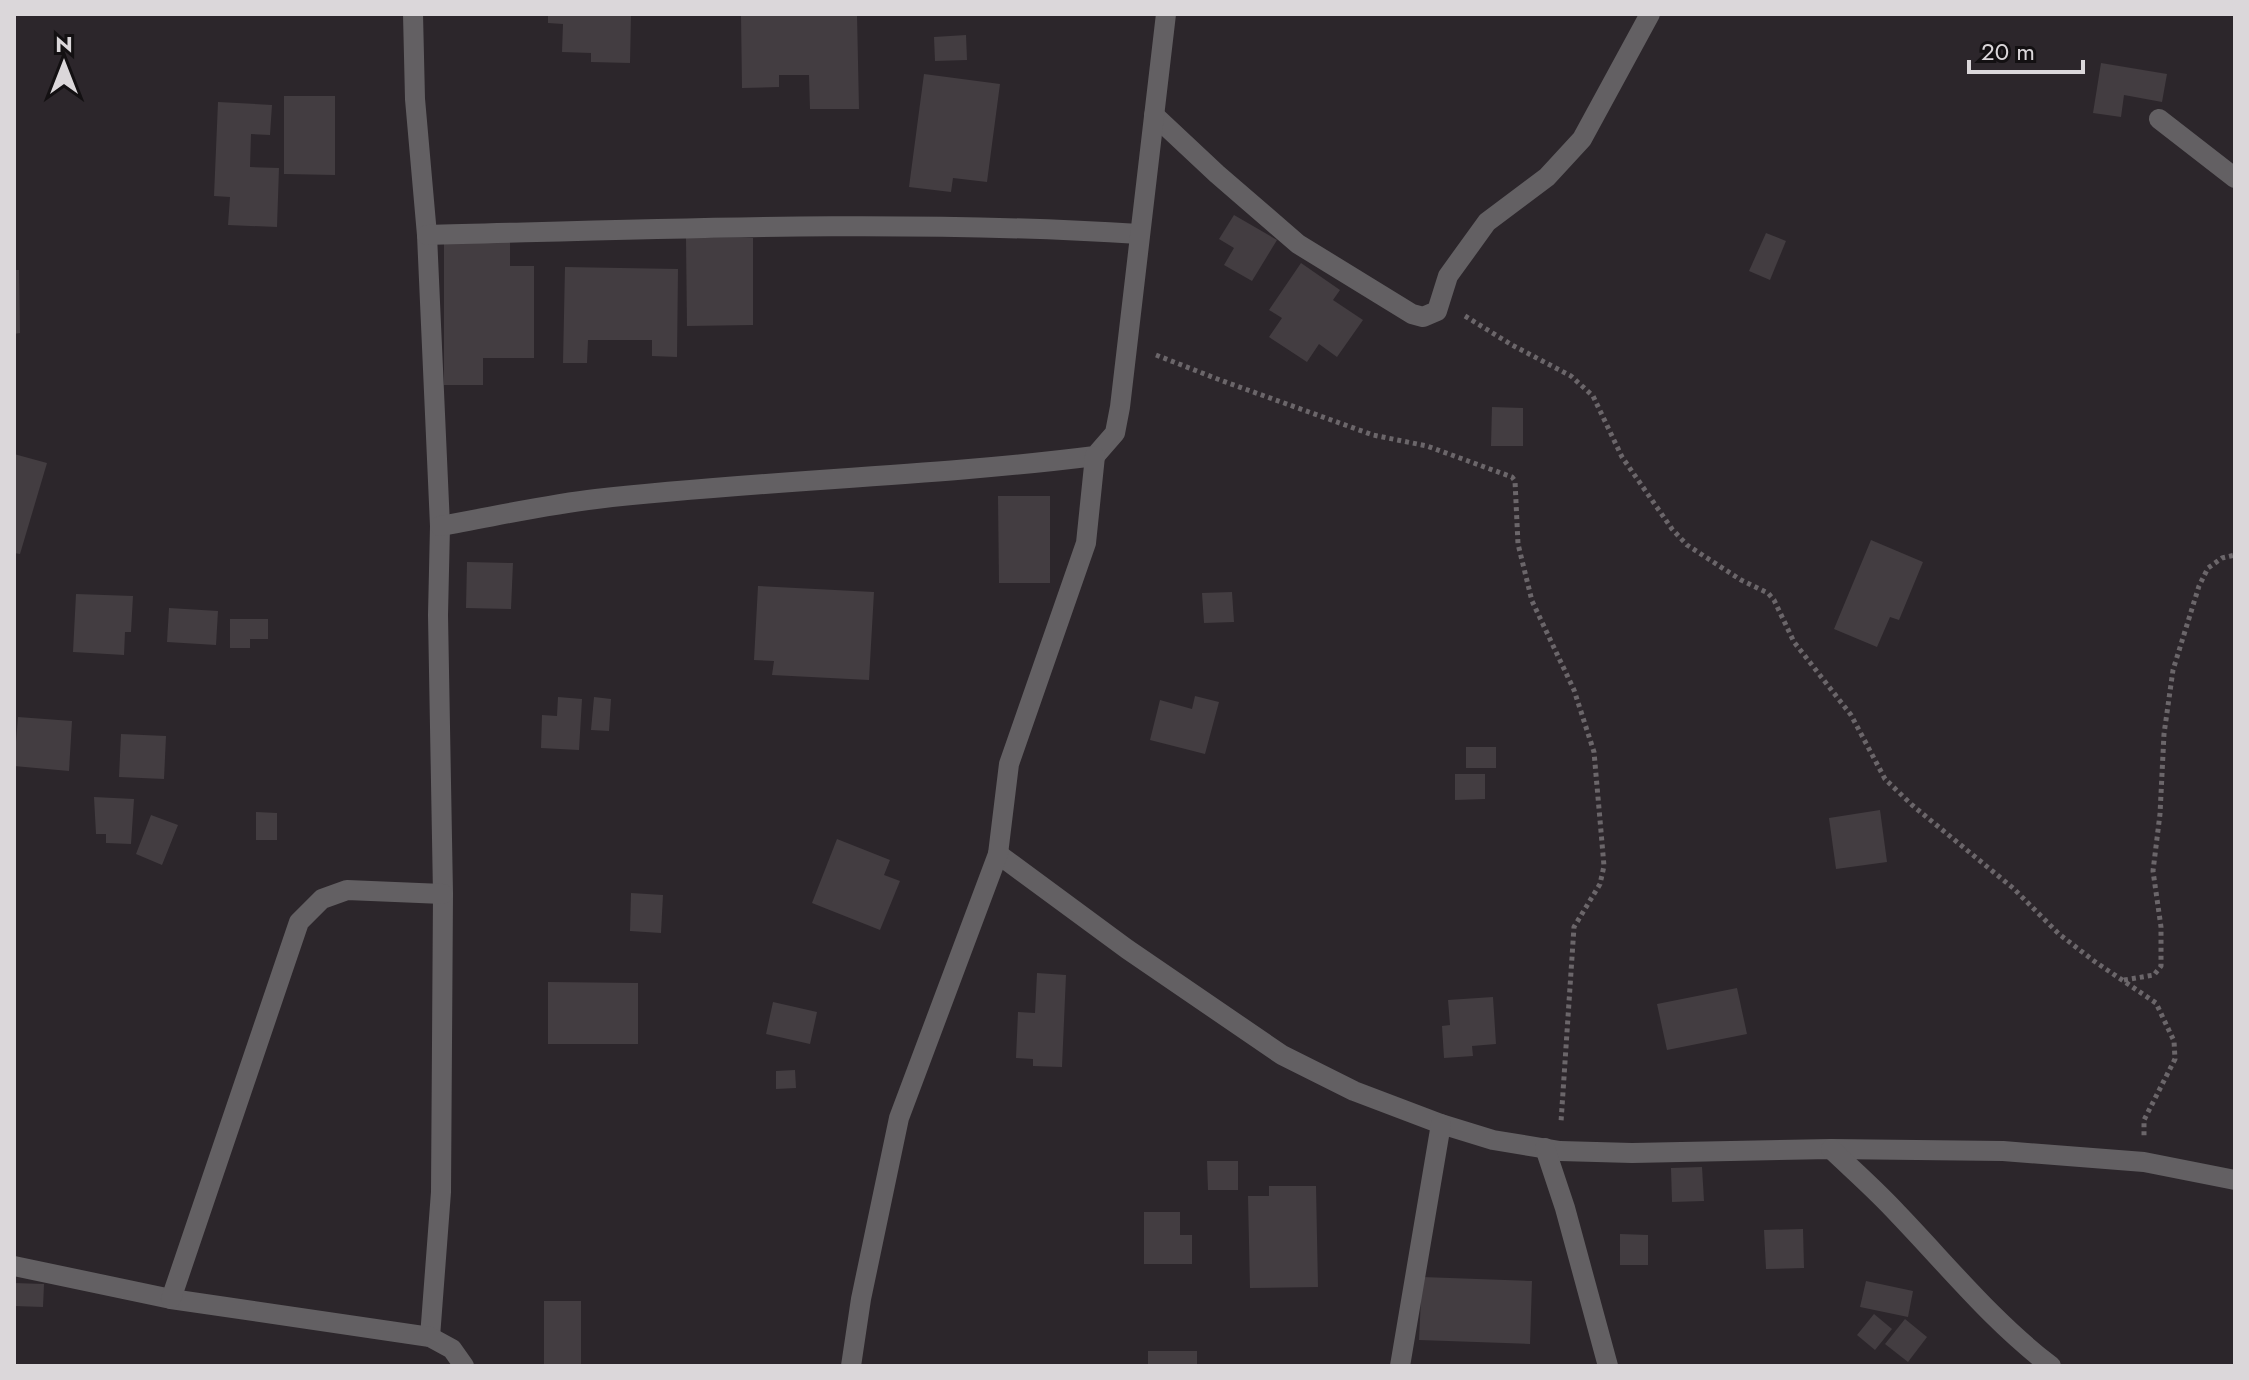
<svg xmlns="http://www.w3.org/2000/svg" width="2249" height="1380" viewBox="0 0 2249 1380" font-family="Jost,sans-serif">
  <rect width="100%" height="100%" fill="#2c262b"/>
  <g fill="#433d41">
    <polygon points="548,14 631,14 630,63 591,62 591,53 562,52 563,24 548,23"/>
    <polygon points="741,14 857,14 859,109 810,109 809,75 779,75 779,87 742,88"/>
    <polygon points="966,35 967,60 935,61 934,37"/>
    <polygon points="2101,63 2167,74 2162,102 2124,95 2121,117 2093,113"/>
    <polygon points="924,74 1000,84 987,182 953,178 951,192 909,187"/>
    <polygon points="284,96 335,96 335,175 284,174"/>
    <polygon points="218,102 272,105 270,135 251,134 250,167 279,168 277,227 228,225 230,197 214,196"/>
    <polygon points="1234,215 1277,240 1252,281 1224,265 1234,248 1219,239"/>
    <polygon points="1766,233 1786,241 1770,280 1749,271"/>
    <polygon points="686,238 753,238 753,325 687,326"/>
    <polygon points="444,239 510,239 510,266 534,266 534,358 483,358 483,385 444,385"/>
    <polygon points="1301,263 1340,290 1333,300 1363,320 1337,357 1319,344 1307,362 1269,337 1282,318 1269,310"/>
    <polygon points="565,267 678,269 677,357 652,356 652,340 588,340 587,363 563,363"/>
    <polygon points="14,270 19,270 20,333 14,334"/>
    <polygon points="1492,407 1523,408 1523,446 1491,446"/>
    <polygon points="14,454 47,463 20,554 14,553"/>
    <polygon points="998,496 1050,496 1050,583 999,583"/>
    <polygon points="1871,540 1923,562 1899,620 1890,617 1877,647 1834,629"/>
    <polygon points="467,562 513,563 511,609 466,608"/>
    <polygon points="758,586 874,592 869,680 772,675 774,661 754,660"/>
    <polygon points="1232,592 1234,622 1204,623 1202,593"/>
    <polygon points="76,594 133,596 131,632 125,632 124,655 73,652"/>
    <polygon points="169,608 218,611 216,645 167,642"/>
    <polygon points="230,619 268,619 268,639 250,639 250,648 230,648"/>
    <polygon points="1195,696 1219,702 1205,754 1150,740 1160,700 1192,709"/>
    <polygon points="558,697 582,699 579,750 541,748 542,715 557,716"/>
    <polygon points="594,697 611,699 609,731 591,730"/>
    <polygon points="18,717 72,721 69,771 14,766"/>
    <polygon points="121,734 166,736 164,779 119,777"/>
    <rect x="1466" y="747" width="30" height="21"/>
    <polygon points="1455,774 1485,774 1485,799 1455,800"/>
    <polygon points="94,797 134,799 131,844 106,843 106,834 96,834"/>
    <polygon points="1880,810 1887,862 1836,869 1829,818"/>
    <polygon points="256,812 277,813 277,840 256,840"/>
    <polygon points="151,815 178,825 162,865 136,854"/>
    <polygon points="837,839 890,860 884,875 900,881 880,930 812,903"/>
    <polygon points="631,893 663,895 661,933 630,931"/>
    <polygon points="1037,973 1066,975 1062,1067 1033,1066 1033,1059 1016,1058 1018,1012 1035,1013"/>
    <polygon points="548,982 638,983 638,1044 548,1044"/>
    <polygon points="1737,988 1747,1034 1667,1050 1657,1004"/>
    <polygon points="1493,997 1496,1044 1472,1046 1473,1056 1444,1058 1442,1026 1450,1025 1448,1000"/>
    <polygon points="773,1002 817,1012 810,1044 766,1034"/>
    <polygon points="795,1070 796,1088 776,1089 776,1071"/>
    <polygon points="1207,1161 1238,1161 1238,1190 1208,1190"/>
    <polygon points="1702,1167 1704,1201 1672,1202 1671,1168"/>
    <polygon points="1269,1186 1316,1186 1318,1287 1250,1288 1248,1196 1269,1196"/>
    <polygon points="1144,1212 1180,1212 1180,1235 1192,1235 1192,1264 1144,1264"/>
    <polygon points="1803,1229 1804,1268 1766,1269 1764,1230"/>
    <polygon points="1620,1234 1648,1235 1648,1265 1620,1265"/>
    <polygon points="1422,1277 1532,1281 1530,1344 1419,1340"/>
    <polygon points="1866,1281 1913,1291 1908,1317 1860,1307"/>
    <polygon points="14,1283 44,1284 43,1307 14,1306"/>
    <rect x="544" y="1301" width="37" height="65"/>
    <polygon points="1874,1314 1892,1329 1875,1350 1857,1335"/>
    <polygon points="1905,1319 1927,1337 1908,1362 1885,1344"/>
    <rect x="1148" y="1351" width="49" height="15"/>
  </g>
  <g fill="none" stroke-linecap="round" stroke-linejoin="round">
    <g stroke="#6b666a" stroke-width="5" stroke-dasharray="4 4" stroke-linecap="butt">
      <polyline points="1465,316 1512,345 1571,376 1593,396 1622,457 1672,529 1687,545 1741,580 1768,593 1774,600 1794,642 1851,715 1885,779 1912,805 2013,888 2059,934 2094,961 2156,1003 2174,1041 2175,1059 2144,1120 2144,1136"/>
      <polyline points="1156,355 1220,380 1373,435 1427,446 1512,477 1515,481 1518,544 1532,601 1574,690 1594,752 1600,820 1604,866 1600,884 1574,927 1561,1122"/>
      <polyline points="2124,980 2154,975 2161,966 2161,927 2153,871 2160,814 2164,734 2173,670 2199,586 2208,568 2222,558 2235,555"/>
    </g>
    <g stroke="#636063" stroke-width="20">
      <polyline points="413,14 415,99 427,235 440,526 438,615 443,894 441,1192 430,1337"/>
      <polyline points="1154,115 1217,174 1298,244 1412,314 1423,317 1437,311 1448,276 1487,222 1547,177 1582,139 1650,14"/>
      <polyline points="2159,119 2235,178"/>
      <path d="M427,235C664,229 902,219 1139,234"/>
      <path d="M440,526C492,517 544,505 596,499C762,480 929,477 1095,456L1115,433L1120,407L1166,14"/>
      <polyline points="998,854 1127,949 1282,1055 1354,1091 1441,1124 1493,1140 1560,1151 1632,1153 1831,1149 2003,1151 2144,1162 2235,1180"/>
      <polyline points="1545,1148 1565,1208 1608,1366"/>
      <path d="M1831,1149C1854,1171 1877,1191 1898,1214C1948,1266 1993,1322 2051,1366"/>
      <polyline points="14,1266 171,1299 430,1337 452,1349 464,1366"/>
      <polyline points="171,1299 299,922 322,899 347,890 443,894"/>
      <polyline points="851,1366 861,1299 899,1118 998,854 1009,764 1086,543 1095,456"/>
      <polyline points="1400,1366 1441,1124"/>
    </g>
  </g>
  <rect width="2249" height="1380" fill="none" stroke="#dbd7da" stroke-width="32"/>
  <g transform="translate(64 64)" stroke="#131012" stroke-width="6" paint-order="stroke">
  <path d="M0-6L14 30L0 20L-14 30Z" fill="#dbd7da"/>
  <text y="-12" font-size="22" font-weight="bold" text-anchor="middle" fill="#dbd7da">N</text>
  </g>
  <path d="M1969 60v12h114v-12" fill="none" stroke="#dbd7da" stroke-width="4"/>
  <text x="1981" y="60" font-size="24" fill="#dbd7da" stroke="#131012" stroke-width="6" paint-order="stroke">20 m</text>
</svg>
